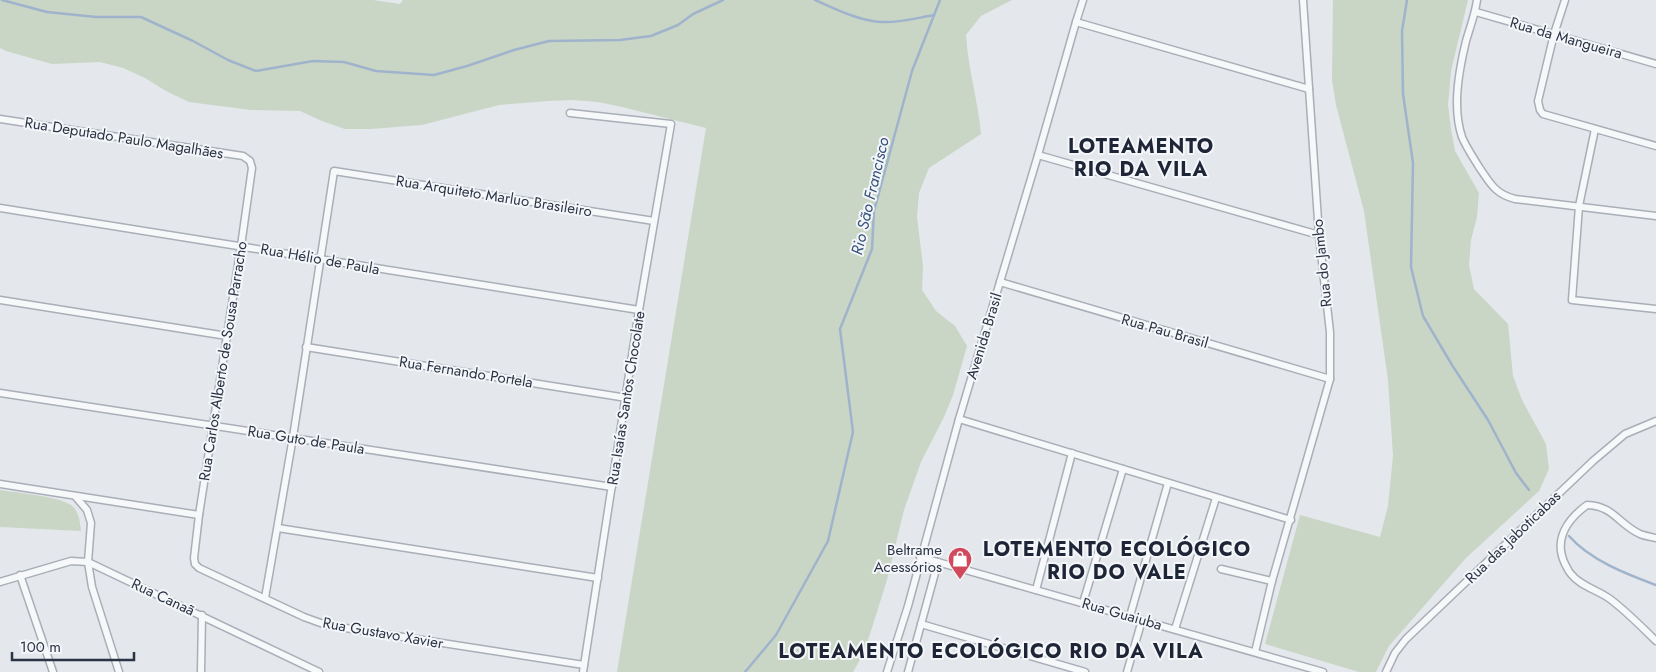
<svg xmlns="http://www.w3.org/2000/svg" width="1656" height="672" viewBox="0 0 1656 672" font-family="Jost,sans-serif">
  <rect width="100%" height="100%" fill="#e4e7ec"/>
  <g fill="#c9d6c5">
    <path d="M0,0H373L400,4L403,0H1012L981,16L966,35C968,69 978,100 981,134L929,168L919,193L917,217L923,266L922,290L936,311L955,326L967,346L953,395L944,417L921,462L904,510L887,580L870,634L861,658L853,672H617L706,128L622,107L598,102L573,100L548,101L499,105L422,125L371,129H345L322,121L300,111L251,110L189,102L166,91L145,78L123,68L100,62L52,64L6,51L0,48Z"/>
    <polygon points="1333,0 1468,0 1451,71 1448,105 1451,129 1455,151 1479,193 1477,217 1471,240 1469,265 1474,289 1508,324 1513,376 1522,400 1546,444 1549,469 1539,491 1465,559 1389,646 1376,672 1359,672 1265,644 1300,515 1380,537 1388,506 1393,456 1388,380 1364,211 1336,105 1332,80"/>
    <path d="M0,490C18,493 57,496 71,505C79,511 80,522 81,531L0,527Z"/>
  </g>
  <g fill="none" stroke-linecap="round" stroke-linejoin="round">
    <g stroke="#9fb4cc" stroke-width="2.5">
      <polyline points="2,0 47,12 96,17 141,17 193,41 228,60 256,71 313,61 344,62 376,71 434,75 467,66 514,50 549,41 620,40 651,36 678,25 693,14 723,0"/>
      <path d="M815,0C836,9 859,21 882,22C899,23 917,18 934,15"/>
      <polyline points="1407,0 1402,31 1403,94 1413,163 1411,267 1423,316 1452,365 1488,420 1516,473 1529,490"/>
      <path d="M1569,536C1590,560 1626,574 1656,585"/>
      <polyline points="745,672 776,635 828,541 853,432 840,329 872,249 874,211 912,71 940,0"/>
    </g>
    <defs>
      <g id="street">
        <path d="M1477,0C1475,15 1470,27 1466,41C1459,70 1452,107 1462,137C1466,147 1473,157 1479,167C1490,183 1495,194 1515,199L1656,216"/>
        <polyline points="1565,0 1554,34 1538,101 1540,110 1543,114 1656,146"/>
        <polyline points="1476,12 1656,64"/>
        <polyline points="1076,22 1309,89"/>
        <polyline points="570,113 671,124 639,310 583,672"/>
        <polyline points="0,119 243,156 250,161 252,168 241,246 199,515 194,558 195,564 199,568 304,617 326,625 584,665"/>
        <polyline points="1595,129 1579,206 1572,300 1656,309"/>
        <polyline points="1038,155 1319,235"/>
        <polyline points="0,208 639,310"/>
        <polyline points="1000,282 1330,379"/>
        <polyline points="0,300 227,336"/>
        <polyline points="306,347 627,398"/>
        <polyline points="0,393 612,487"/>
        <polyline points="959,419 1291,520"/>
        <polyline points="0,484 199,515"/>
        <polyline points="75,496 87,510 91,523 88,562 92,587 119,672"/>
        <polyline points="278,528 598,578"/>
        <path d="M1656,538C1651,537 1645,536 1640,534C1618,524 1614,506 1587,505C1568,519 1553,539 1565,564C1567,567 1568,571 1571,574C1580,586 1598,590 1610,599C1626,611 1641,626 1656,641"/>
        <polyline points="920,557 1323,672"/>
        <polyline points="1221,569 1272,581"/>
        <polyline points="20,575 53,672"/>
        <polyline points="0,582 71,561 88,562 319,672"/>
        <polyline points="1036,590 1072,453"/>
        <polyline points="265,598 293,437 334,171 654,221"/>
        <polyline points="1083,603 1123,469"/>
        <polyline points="1130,616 1168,483"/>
        <polyline points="921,624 1085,672"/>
        <polyline points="1175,629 1216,498"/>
        <polyline points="1255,652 1272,581 1330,379 1330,332 1319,235 1303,0"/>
        <polyline points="201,672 202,615"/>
        <polyline points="887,672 908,606 959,419 1038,155 1076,22 1083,0"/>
        <polyline points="908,672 938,562"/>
        <polyline points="1127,672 1142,620"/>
        <polyline points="1386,672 1395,653 1406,639 1593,461 1625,434 1656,421"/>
      </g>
    </defs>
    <use href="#street" stroke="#a9aeb7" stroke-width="9"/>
    <use href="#street" stroke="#f7f8fa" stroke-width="6"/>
  </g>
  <defs>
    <symbol id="shop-pin" viewBox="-11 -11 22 30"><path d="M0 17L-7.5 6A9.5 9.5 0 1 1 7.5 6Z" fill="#d1495b" stroke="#f4f6f9"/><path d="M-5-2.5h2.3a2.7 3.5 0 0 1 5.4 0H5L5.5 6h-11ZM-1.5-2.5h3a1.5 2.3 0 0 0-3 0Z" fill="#fff"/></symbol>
  </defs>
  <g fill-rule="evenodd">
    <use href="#shop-pin" x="946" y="545" width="28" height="38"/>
  </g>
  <g text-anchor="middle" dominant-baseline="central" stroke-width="4" stroke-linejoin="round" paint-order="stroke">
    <g font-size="15" fill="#2b3445" stroke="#f4f6f9">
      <text transform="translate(1566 38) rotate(16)">Rua da Mangueira</text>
      <text transform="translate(124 138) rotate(9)">Rua Deputado Paulo Magalhães</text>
      <text transform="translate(494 196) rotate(9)">Rua Arquiteto Marluo Brasileiro</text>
      <text transform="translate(320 259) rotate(10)">Rua Hélio de Paula</text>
      <text transform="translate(1322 263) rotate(-96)">Rua do Jambo</text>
      <text transform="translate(1165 331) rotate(16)">Rua Pau Brasil</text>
      <text transform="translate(984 336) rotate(-73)">Avenida Brasil</text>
      <text transform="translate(223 361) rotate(-81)">Rua Carlos Alberto de Sousa Parracho</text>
      <text transform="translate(466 372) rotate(9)">Rua Fernando Portela</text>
      <text transform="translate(626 398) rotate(-81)">Rua Isaías Santos Chocolate</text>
      <text transform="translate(306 440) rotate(9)">Rua Guto de Paula</text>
      <text transform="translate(1513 537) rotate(-44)">Rua das Jaboticabas</text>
      <text transform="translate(163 597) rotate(25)">Rua Canaã</text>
      <text transform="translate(1122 614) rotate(16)">Rua Guaiuba</text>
      <text transform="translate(383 633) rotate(10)">Rua Gustavo Xavier</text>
    </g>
    <g font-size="15" fill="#2b3445" stroke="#f4f6f9" text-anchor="end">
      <text x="942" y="550">Beltrame<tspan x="942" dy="17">Acessórios</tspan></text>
    </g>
    <g font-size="16" font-style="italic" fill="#34527a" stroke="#f4f6f9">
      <text transform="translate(870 196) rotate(-77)">Rio São Francisco</text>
    </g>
    <g font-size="20" font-weight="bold" letter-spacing="1" fill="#1d2536" stroke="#f4f6f9">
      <text x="1141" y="146">LOTEAMENTO<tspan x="1141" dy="23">RIO DA VILA</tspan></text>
      <text x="1117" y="549">LOTEMENTO ECOLÓGICO<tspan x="1117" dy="23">RIO DO VALE</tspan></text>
      <text x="991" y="651">LOTEAMENTO ECOLÓGICO RIO DA VILA</text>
    </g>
  </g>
  <path d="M12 652v8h122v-8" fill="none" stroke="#2b3445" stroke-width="2.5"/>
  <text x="20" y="652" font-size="15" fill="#2b3445" stroke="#f4f6f9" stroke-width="4" paint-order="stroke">100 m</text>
</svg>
